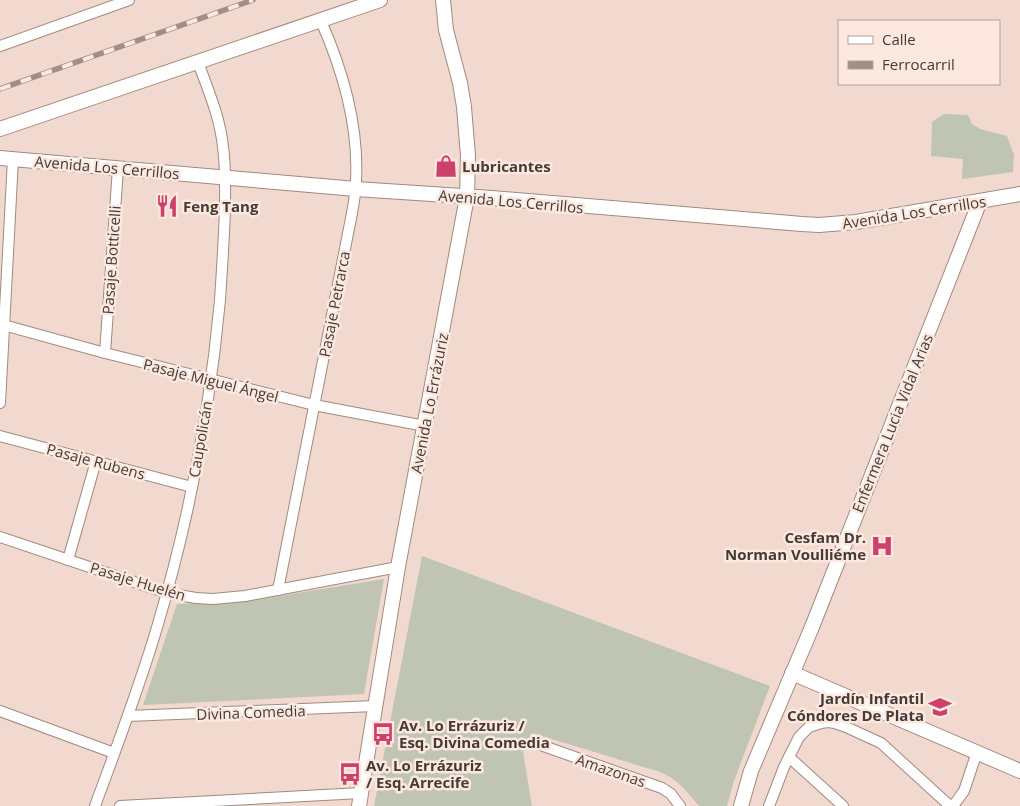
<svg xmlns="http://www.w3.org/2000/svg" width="1020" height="806" viewBox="0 0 1020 806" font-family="'Open Sans',sans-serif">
  <rect width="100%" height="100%" fill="#f2d9cf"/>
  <g fill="#bfc5b2">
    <polygon points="944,114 968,115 972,124 980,129 1007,136 1014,155 1013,172 962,179 963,159 931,156 932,122"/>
    <path d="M422,556L770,686L734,781L727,806H699C685,790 680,781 660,772L532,733L523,752L532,806H374Z"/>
    <polygon points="384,579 364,694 143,705 177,604 248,601"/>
  </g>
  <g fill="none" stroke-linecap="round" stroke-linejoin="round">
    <defs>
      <g id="street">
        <polyline points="0,46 129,0"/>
        <polyline points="0,324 105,353 314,405 425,426"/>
        <polyline points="105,353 118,168"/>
        <polyline points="0,403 13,159"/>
        <polyline points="0,436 192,487"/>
        <polyline points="0,537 167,593 196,598 213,599 245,596 398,567"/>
        <polyline points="68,560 96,461"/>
        <path d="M278,590L352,213C365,148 347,80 321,21"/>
        <polyline points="0,711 114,753"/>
        <polyline points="128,716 375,706"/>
        <polyline points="535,743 662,788 671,794 680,806"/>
        <polyline points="789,757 843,806"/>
        <path d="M95,806C117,746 140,686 158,624C189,519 210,410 220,300C222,270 224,239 225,208C225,188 226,167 223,147C220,117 208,90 198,62"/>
        <polyline points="120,806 361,793"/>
        <polyline points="769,806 784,767 799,737 809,727 821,723 828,722 835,723 846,727 881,743 950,806"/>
        <polyline points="953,806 964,791 977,752"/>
      </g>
      <g id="secondary">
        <polyline points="0,129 380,0"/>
        <polyline points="0,158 356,189 492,198 802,224 819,225 856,222 1020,194"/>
        <polyline points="792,673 1020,771"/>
        <polyline points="359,806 398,567 467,197 468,156 464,107 460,83 446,30 443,0"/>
        <polyline points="741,806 751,771 812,627 980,201"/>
      </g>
    </defs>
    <use href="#street" stroke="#a08a80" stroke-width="12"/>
    <use href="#secondary" stroke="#a08a80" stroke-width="16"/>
    <use href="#street" stroke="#fff" stroke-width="10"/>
    <use href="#secondary" stroke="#fff" stroke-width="14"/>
    <defs>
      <polyline id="rail" points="0,89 253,0"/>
    </defs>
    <use href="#rail" stroke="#a08e87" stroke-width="5.5"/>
    <use href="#rail" stroke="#fce8df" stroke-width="4" stroke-dasharray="11" stroke-linecap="butt"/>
  </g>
  <defs>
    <symbol id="shop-bare" viewBox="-9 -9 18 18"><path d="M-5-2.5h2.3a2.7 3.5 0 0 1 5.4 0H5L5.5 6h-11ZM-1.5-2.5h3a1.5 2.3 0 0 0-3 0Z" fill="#ce406c" stroke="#fce8df" stroke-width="2.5" paint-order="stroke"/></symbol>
    <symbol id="restaurant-bare" viewBox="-9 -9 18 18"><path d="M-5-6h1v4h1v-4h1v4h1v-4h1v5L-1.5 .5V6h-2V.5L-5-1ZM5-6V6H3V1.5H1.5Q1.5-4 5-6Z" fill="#ce406c" stroke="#fce8df" stroke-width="2.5" paint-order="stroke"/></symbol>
    <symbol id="hospital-bare" viewBox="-9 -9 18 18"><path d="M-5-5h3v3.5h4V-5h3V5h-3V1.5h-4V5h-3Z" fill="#ce406c" stroke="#fce8df" stroke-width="2.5" paint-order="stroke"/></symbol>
    <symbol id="school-bare" viewBox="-9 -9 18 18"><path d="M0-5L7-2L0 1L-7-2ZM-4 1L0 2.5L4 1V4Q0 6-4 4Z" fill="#ce406c" stroke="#fce8df" stroke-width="2.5" paint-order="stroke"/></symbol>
    <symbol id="bus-bare" viewBox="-9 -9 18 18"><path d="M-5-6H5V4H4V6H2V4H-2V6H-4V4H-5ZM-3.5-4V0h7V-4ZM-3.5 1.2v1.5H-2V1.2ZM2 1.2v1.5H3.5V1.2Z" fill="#ce406c" stroke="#fce8df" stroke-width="2.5" paint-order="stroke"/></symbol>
  </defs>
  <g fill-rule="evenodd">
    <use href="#shop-bare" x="430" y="150" width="32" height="32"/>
    <use href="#restaurant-bare" x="151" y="190" width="32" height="32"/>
    <use href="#hospital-bare" x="866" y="530" width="32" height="32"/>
    <use href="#school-bare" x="924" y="691" width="32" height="32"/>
    <use href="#bus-bare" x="367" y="718" width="32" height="32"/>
    <use href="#bus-bare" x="334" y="758" width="32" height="32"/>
  </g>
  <g text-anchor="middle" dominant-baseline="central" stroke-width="5" stroke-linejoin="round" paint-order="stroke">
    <g font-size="15" font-weight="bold" fill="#443a36" stroke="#fce8df" text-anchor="start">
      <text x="462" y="166">Lubricantes</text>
      <text x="183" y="206">Feng Tang</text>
      <text x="866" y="537" text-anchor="end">Cesfam Dr.<tspan x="866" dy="17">Norman Voulliéme</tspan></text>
      <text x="924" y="698" text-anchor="end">Jardín Infantil<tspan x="924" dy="17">Cóndores De Plata</tspan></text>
      <text x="399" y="725">Av. Lo Errázuriz /<tspan x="399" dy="17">Esq. Divina Comedia</tspan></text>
      <text x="366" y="765">Av. Lo Errázuriz<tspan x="366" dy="17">/ Esq. Arrecife</tspan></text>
    </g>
    <g font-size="15" fill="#443a36" stroke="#fce8df">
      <text transform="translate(107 167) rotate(5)">Avenida Los Cerrillos</text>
      <text transform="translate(511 201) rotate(5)">Avenida Los Cerrillos</text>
      <text transform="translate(914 212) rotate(-9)">Avenida Los Cerrillos</text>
      <text transform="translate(111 260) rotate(-86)">Pasaje Botticelli</text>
      <text transform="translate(334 304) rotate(-79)">Pasaje Petrarca</text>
      <text transform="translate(211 380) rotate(14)">Pasaje Miguel Ángel</text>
      <text transform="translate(429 403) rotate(-79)">Avenida Lo Errázuriz</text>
      <text transform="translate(892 423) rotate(-68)">Enfermera Lucia Vidal Arias</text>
      <text transform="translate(200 439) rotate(-80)">Caupolicán</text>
      <text transform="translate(96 461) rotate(15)">Pasaje Rubens</text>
      <text transform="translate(138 581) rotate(17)">Pasaje Huelén</text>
      <text transform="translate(251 712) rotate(-2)">Divina Comedia</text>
      <text transform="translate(611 770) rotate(19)">Amazonas</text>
    </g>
  </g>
  <rect x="838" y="20" width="162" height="65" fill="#fce8df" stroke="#b2a29b"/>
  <rect x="848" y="36" width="25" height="8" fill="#ffffff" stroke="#b2a29b"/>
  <text x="882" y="45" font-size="15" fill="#443a36">Calle</text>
  <rect x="848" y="61" width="25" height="8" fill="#a08e87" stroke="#b2a29b"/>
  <text x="882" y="70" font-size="15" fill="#443a36">Ferrocarril</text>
</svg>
